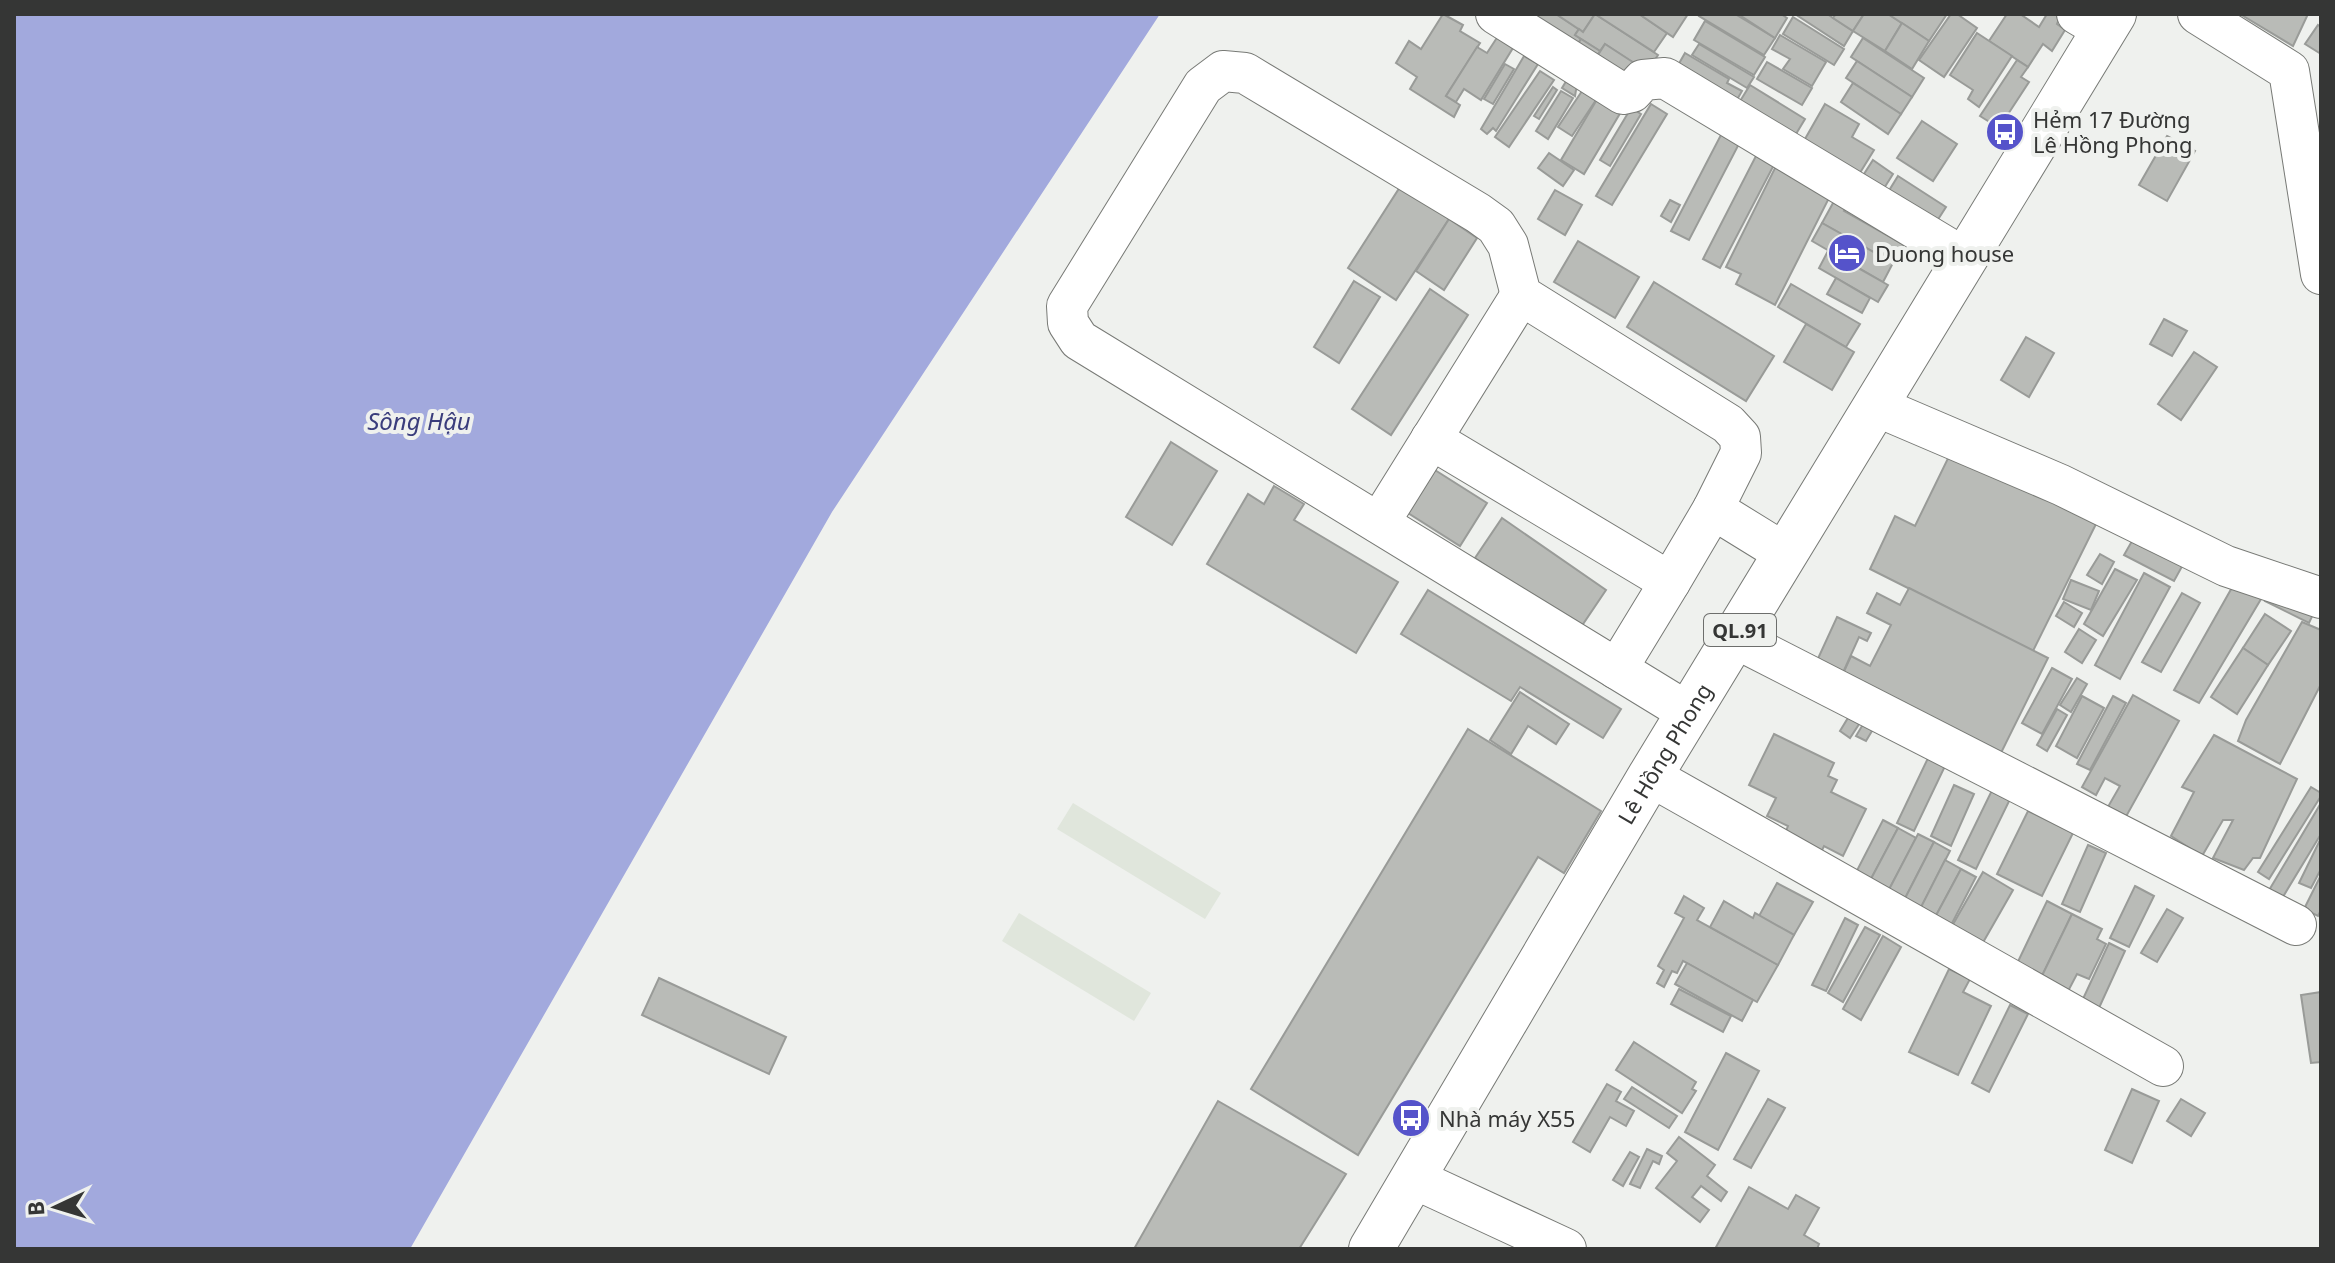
<svg xmlns="http://www.w3.org/2000/svg" width="2335" height="1263" viewBox="0 0 2335 1263" font-family="'Noto Sans',sans-serif">
  <rect width="100%" height="100%" fill="#eff1ee"/>
  <g fill="#e0e6dc">
    <polygon points="1073,803 1221,893 1205,919 1057,829"/>
    <polygon points="1019,913 1151,993 1134,1021 1002,941"/>
  </g>
  <polygon fill="#a2a9dd" points="14,14 1160,14 832,512 410,1249 14,1249"/>
  <g fill="#b9bbb7" stroke="#999b98" stroke-width="2">
    <polygon points="1443,14 1463,25 1460,31 1480,43 1446,96 1460,105 1454,117 1410,89 1417,77 1396,63 1409,41 1421,49"/>
    <polygon points="1514,14 1556,14 1579,29 1575,35 1581,39 1570,57"/>
    <polygon points="1556,14 1595,14 1583,32"/>
    <polygon points="1595,14 1658,55 1647,72 1605,44 1600,51 1575,35 1579,29 1583,32"/>
    <polygon points="1595,14 1639,14 1667,33 1654,52"/>
    <polygon points="1639,14 1688,14 1673,37"/>
    <polygon points="1700,14 1735,14 1775,38 1764,55 1699,16"/>
    <polygon points="1738,14 1781,14 1787,18 1775,38"/>
    <polygon points="1795,14 1827,14 1853,31 1844,46"/>
    <polygon points="1836,14 1864,14 1853,31 1833,18"/>
    <polygon points="1864,14 1888,14 1902,23 1885,51 1853,31"/>
    <polygon points="1888,14 1947,14 1929,41"/>
    <polygon points="1951,14 1957,14 1977,28 1944,77 1919,60"/>
    <polygon points="2007,14 2020,14 2039,27 2047,14 2061,14 2057,24 2065,30 2052,51 2043,44 2028,67 1989,41"/>
    <polygon points="2240,14 2308,14 2293,46"/>
    <polygon points="1793,17 1844,49 1834,65 1783,34"/>
    <polygon points="1705,21 1765,57 1754,75 1694,40"/>
    <polygon points="1902,23 1929,41 1912,69 1885,51"/>
    <polygon points="2318,25 2321,27 2321,54 2305,44"/>
    <polygon points="1500,33 1516,43 1481,100 1464,89 1456,102 1446,96 1477,47 1487,53"/>
    <polygon points="1977,33 2012,56 1979,107 1968,99 1973,90 1950,75"/>
    <polygon points="1780,35 1826,62 1812,86 1783,69 1790,59 1772,49"/>
    <polygon points="1863,38 1924,78 1912,97 1851,57"/>
    <polygon points="1581,39 1600,51 1589,69 1570,57"/>
    <polygon points="1605,44 1642,68 1625,94 1589,69"/>
    <polygon points="1699,44 1754,77 1747,88 1692,55"/>
    <polygon points="1685,53 1729,79 1727,83 1742,91 1734,105 1673,74"/>
    <polygon points="1524,56 1538,64 1496,131 1493,128 1487,134 1481,129"/>
    <polygon points="2017,60 2028,67 2021,77 2029,82 1999,128 1980,116"/>
    <polygon points="1857,61 1912,97 1901,114 1846,78"/>
    <polygon points="1767,62 1812,88 1802,105 1757,79"/>
    <polygon points="1505,64 1514,69 1493,104 1484,99"/>
    <polygon points="1573,70 1583,85 1576,90 1575,96 1562,88"/>
    <polygon points="1540,71 1554,80 1509,147 1495,137"/>
    <polygon points="1853,83 1901,114 1888,134 1841,102"/>
    <polygon points="1750,85 1805,119 1793,139 1734,111"/>
    <polygon points="1553,87 1557,90 1539,119 1534,116"/>
    <polygon points="1561,91 1573,98 1548,139 1536,131"/>
    <polygon points="1582,91 1596,100 1572,136 1558,127"/>
    <polygon points="1602,91 1625,105 1584,174 1561,160"/>
    <polygon points="1651,104 1667,114 1612,205 1596,196"/>
    <polygon points="1825,104 1859,124 1852,137 1874,150 1858,176 1797,153"/>
    <polygon points="1631,108 1641,114 1610,166 1600,160"/>
    <polygon points="1922,121 1957,144 1933,181 1897,158"/>
    <polygon points="1723,131 1741,140 1689,240 1671,231"/>
    <polygon points="2167,136 2195,151 2167,201 2139,185"/>
    <polygon points="1758,152 1776,161 1720,268 1703,259"/>
    <polygon points="1549,153 1574,170 1563,186 1538,168"/>
    <polygon points="1873,160 1893,174 1876,201 1855,188"/>
    <polygon points="1776,166 1831,194 1775,305 1736,284 1741,274 1726,267"/>
    <polygon points="1898,176 1946,207 1930,232 1882,202"/>
    <polygon points="1400,187 1449,219 1396,300 1348,268"/>
    <polygon points="1555,190 1582,205 1565,235 1538,219"/>
    <polygon points="1838,194 1850,201 1844,211 1904,245 1893,263 1822,223"/>
    <polygon points="1670,200 1680,205 1671,222 1661,216"/>
    <polygon points="1449,219 1477,238 1444,290 1416,271"/>
    <polygon points="1822,223 1893,263 1883,282 1812,241"/>
    <polygon points="1578,241 1639,277 1615,318 1554,282"/>
    <polygon points="1828,251 1888,285 1878,302 1819,268"/>
    <polygon points="1836,278 1870,298 1862,313 1827,294"/>
    <polygon points="1354,281 1380,297 1339,363 1314,347"/>
    <polygon points="1654,282 1774,356 1746,401 1627,327"/>
    <polygon points="1791,284 1860,324 1846,347 1778,307"/>
    <polygon points="1430,289 1468,315 1391,435 1352,409"/>
    <polygon points="2164,319 2187,331 2172,356 2150,344"/>
    <polygon points="1806,324 1854,352 1832,390 1784,362"/>
    <polygon points="2026,337 2054,353 2029,397 2001,380"/>
    <polygon points="2194,352 2217,367 2181,420 2158,404"/>
    <polygon points="1171,442 1217,471 1172,545 1126,517"/>
    <polygon points="1955,444 2100,516 2033,651 1870,569 1895,516 1915,526"/>
    <polygon points="1427,465 1487,503 1460,546 1400,508"/>
    <polygon points="1274,486 1304,504 1294,520 1398,582 1356,653 1207,564 1248,494 1264,504"/>
    <polygon points="1502,518 1606,590 1579,630 1475,558"/>
    <polygon points="2136,534 2185,561 2174,581 2124,555"/>
    <polygon points="2100,554 2114,562 2102,584 2087,575"/>
    <polygon points="2115,569 2137,580 2103,636 2084,624"/>
    <polygon points="2144,573 2170,587 2120,679 2095,665"/>
    <polygon points="2238,577 2264,594 2199,703 2174,690"/>
    <polygon points="2071,580 2099,591 2091,610 2063,599"/>
    <polygon points="2272,587 2316,608 2309,623 2265,601"/>
    <polygon points="1909,588 2048,658 1999,757 1841,678 1851,656 1870,666 1891,625 1867,613 1877,593 1900,605"/>
    <polygon points="1428,590 1621,709 1603,738 1520,687 1511,701 1401,634"/>
    <polygon points="2182,593 2200,603 2161,672 2142,662"/>
    <polygon points="2064,602 2082,613 2074,627 2056,616"/>
    <polygon points="2265,614 2291,631 2268,665 2243,648"/>
    <polygon points="1837,617 1871,633 1867,641 1859,637 1841,677 1815,665"/>
    <polygon points="2302,622 2321,630 2321,684 2280,764 2238,741 2246,720"/>
    <polygon points="2079,629 2096,640 2082,663 2065,652"/>
    <polygon points="2243,648 2268,665 2237,714 2211,697"/>
    <polygon points="2052,668 2072,679 2042,734 2022,723"/>
    <polygon points="2077,678 2087,684 2071,712 2060,705"/>
    <polygon points="1520,692 1569,724 1556,744 1528,726 1511,754 1490,740"/>
    <polygon points="2133,695 2179,721 2123,822 2105,812 2120,786 2105,778 2096,795 2082,787"/>
    <polygon points="2082,696 2104,708 2077,758 2056,746"/>
    <polygon points="2113,696 2126,703 2090,770 2077,764"/>
    <polygon points="1854,708 1865,715 1850,738 1840,731"/>
    <polygon points="2057,709 2067,715 2047,751 2037,745"/>
    <polygon points="1868,716 1878,721 1866,741 1856,736"/>
    <polygon points="1468,729 1601,811 1564,873 1538,857 1358,1155 1251,1089"/>
    <polygon points="1774,734 1834,763 1828,776 1837,780 1831,792 1866,809 1843,856 1824,846 1816,863 1784,836 1788,826 1767,816 1776,798 1749,785"/>
    <polygon points="2214,735 2297,779 2260,858 2253,858 2244,870 2213,858 2233,820 2223,820 2202,856 2171,836 2194,792 2182,787"/>
    <polygon points="1929,756 1946,764 1914,831 1897,823"/>
    <polygon points="1996,782 2014,791 1976,869 1958,860"/>
    <polygon points="1954,785 1974,794 1951,846 1931,836"/>
    <polygon points="2311,787 2321,793 2321,796 2269,879 2258,872"/>
    <polygon points="2321,803 2321,834 2278,905 2265,897"/>
    <polygon points="2028,811 2073,833 2042,896 1997,874"/>
    <polygon points="1883,820 1898,828 1864,892 1850,884"/>
    <polygon points="1898,828 1916,838 1883,901 1864,892"/>
    <polygon points="1918,834 1934,842 1899,910 1883,901"/>
    <polygon points="2321,838 2321,869 2311,888 2299,883"/>
    <polygon points="1934,842 1950,851 1915,919 1899,910"/>
    <polygon points="2088,845 2106,853 2080,912 2062,904"/>
    <polygon points="1945,860 1961,869 1932,923 1917,915"/>
    <polygon points="1961,869 1976,877 1948,931 1932,923"/>
    <polygon points="1983,872 2013,890 1977,953 1944,940"/>
    <polygon points="2321,875 2321,910 2318,916 2304,909"/>
    <polygon points="1777,883 1813,902 1794,935 1759,916"/>
    <polygon points="2135,886 2154,896 2129,947 2110,938"/>
    <polygon points="1684,896 1704,908 1697,920 1778,965 1757,1002 1683,961 1677,973 1672,971 1664,987 1657,983 1664,970 1658,966 1684,918 1675,913"/>
    <polygon points="1724,901 1753,918 1755,913 1794,935 1778,965 1710,927"/>
    <polygon points="2047,901 2072,914 2038,984 2013,972"/>
    <polygon points="2167,909 2183,918 2157,962 2141,953"/>
    <polygon points="2072,914 2102,929 2097,939 2106,944 2089,979 2077,974 2065,997 2038,984"/>
    <polygon points="1845,918 1858,925 1826,991 1812,985"/>
    <polygon points="1865,927 1880,935 1843,1002 1828,993"/>
    <polygon points="1883,936 1901,947 1861,1020 1843,1009"/>
    <polygon points="2109,943 2125,951 2099,1008 2082,1001"/>
    <polygon points="1687,963 1753,1000 1742,1021 1675,984"/>
    <polygon points="1949,969 1970,979 1963,992 1991,1006 1958,1075 1909,1052"/>
    <polygon points="659,978 786,1037 769,1074 642,1015"/>
    <polygon points="1679,989 1731,1016 1723,1032 1671,1004"/>
    <polygon points="2321,992 2321,1062 2311,1063 2301,995"/>
    <polygon points="2010,1005 2028,1014 1989,1092 1972,1083"/>
    <polygon points="1634,1042 1696,1082 1692,1089 1696,1091 1682,1113 1616,1070"/>
    <polygon points="1726,1053 1759,1071 1718,1150 1685,1132"/>
    <polygon points="1607,1084 1621,1092 1616,1101 1634,1111 1626,1126 1610,1117 1590,1152 1573,1142"/>
    <polygon points="1632,1087 1677,1116 1669,1128 1624,1099"/>
    <polygon points="2132,1089 2159,1101 2132,1163 2105,1150"/>
    <polygon points="1768,1099 1785,1108 1751,1168 1734,1159"/>
    <polygon points="2181,1099 2205,1113 2191,1136 2167,1121"/>
    <polygon points="1218,1101 1346,1174 1299,1249 1134,1249"/>
    <polygon points="1679,1137 1715,1165 1707,1176 1727,1192 1721,1201 1701,1186 1692,1197 1709,1210 1700,1222 1656,1188 1677,1161 1667,1153"/>
    <polygon points="1647,1149 1662,1156 1659,1164 1653,1161 1640,1188 1630,1184"/>
    <polygon points="1630,1152 1639,1157 1623,1186 1613,1180"/>
    <polygon points="1749,1187 1788,1209 1796,1195 1819,1208 1804,1235 1819,1244 1817,1249 1715,1249"/>
  </g>
  <g fill="none" stroke-linecap="round" stroke-linejoin="round">
    <defs>
      <g id="minor">
        <polyline points="1496,14 1623,94 1632,92 1643,80 1665,78 1966,259"/>
        <polyline points="2077,14 2104,30"/>
        <polyline points="2198,14 2289,71 2321,274"/>
        <polyline points="1876,406 2061,485 2226,566 2321,598"/>
        <polyline points="1431,439 1670,582 1713,509"/>
        <polyline points="1379,523 1521,295"/>
        <polyline points="1735,638 2296,925"/>
        <polyline points="1617,669 1670,582"/>
        <polyline points="1689,713 1079,340 1068,323 1067,306 1203,86 1223,71 1245,73 1478,213 1496,226 1508,245 1521,295 1728,424 1740,437 1741,453 1713,509 1786,554"/>
        <polyline points="1650,776 2163,1066"/>
        <polyline points="1413,1178 1566,1249"/>
      </g>
      <g id="highway">
        <path id="s1" d="M1371,1249L1650,776L2114,14"/>
      </g>
    </defs>
    <use href="#minor" stroke="#787a76" stroke-width="42"/>
    <use href="#highway" stroke="#787a76" stroke-width="46"/>
    <use href="#minor" stroke="#fff" stroke-width="40"/>
    <use href="#highway" stroke="#fff" stroke-width="44"/>
  </g>
  <defs>
    <symbol id="bus-disc" viewBox="-11 -11 22 22"><circle r="9.5" fill="#5553ca" stroke="#eff1ee"/><path d="M-5-6H5V4H4V6H2V4H-2V6H-4V4H-5ZM-3.5-4V0h7V-4ZM-3.5 1.2v1.5H-2V1.2ZM2 1.2v1.5H3.5V1.2Z" fill="#fff"/></symbol>
    <symbol id="hotel-disc" viewBox="-11 -11 22 22"><circle r="9.5" fill="#5553ca" stroke="#eff1ee"/><path d="M-6-4.5h1.5V1H6V5H4.5V3h-9V5H-6ZM-4 0a1.8 1.8 0 1 1 3.6 0ZM.5 0V-2.5h3Q6-2.5 6 0Z" fill="#fff"/></symbol>
  </defs>
  <g fill-rule="evenodd">
    <use href="#bus-disc" x="1983" y="110" width="44" height="44"/>
    <use href="#hotel-disc" x="1825" y="231" width="44" height="44"/>
    <use href="#bus-disc" x="1389" y="1096" width="44" height="44"/>
  </g>
  <g text-anchor="middle" dominant-baseline="central" stroke-width="8" stroke-linejoin="round" paint-order="stroke">
    <rect fill="#eff1ee" stroke="#6d6e6c" stroke-width="2" x="1704" y="614" width="72" height="32" rx="6"/>
    <g font-size="20" font-weight="bold" fill="#353635">
      <text x="1740" y="630">QL.91</text>
    </g>
    <g font-size="22" fill="#353635" stroke="#eff1ee" text-anchor="start">
      <text x="2033" y="119">Hẻm 17 Đường<tspan x="2033" dy="25">Lê Hồng Phong</tspan></text>
      <text x="1875" y="253">Duong house</text>
      <text x="1439" y="1118">Nhà máy X55</text>
    </g>
    <g font-size="22" fill="#353635" stroke="#eff1ee">
      <text stroke="none"><textPath href="#s1" startOffset="576">Lê Hồng Phong</textPath></text>
    </g>
    <g font-size="24" font-style="italic" fill="#3a3d7c" stroke="#eff1ee">
      <text x="419" y="420">Sông Hậu</text>
    </g>
  </g>
  <rect width="2335" height="1263" fill="none" stroke="#353635" stroke-width="32"/>
  <g transform="translate(56 1207) rotate(266)" stroke="#eff1ee" stroke-width="6" paint-order="stroke">
  <path d="M0-6L14 30L0 20L-14 30Z" fill="#353635"/>
  <text y="-12" font-size="22" font-weight="bold" text-anchor="middle" fill="#353635">B</text>
  </g>
</svg>
